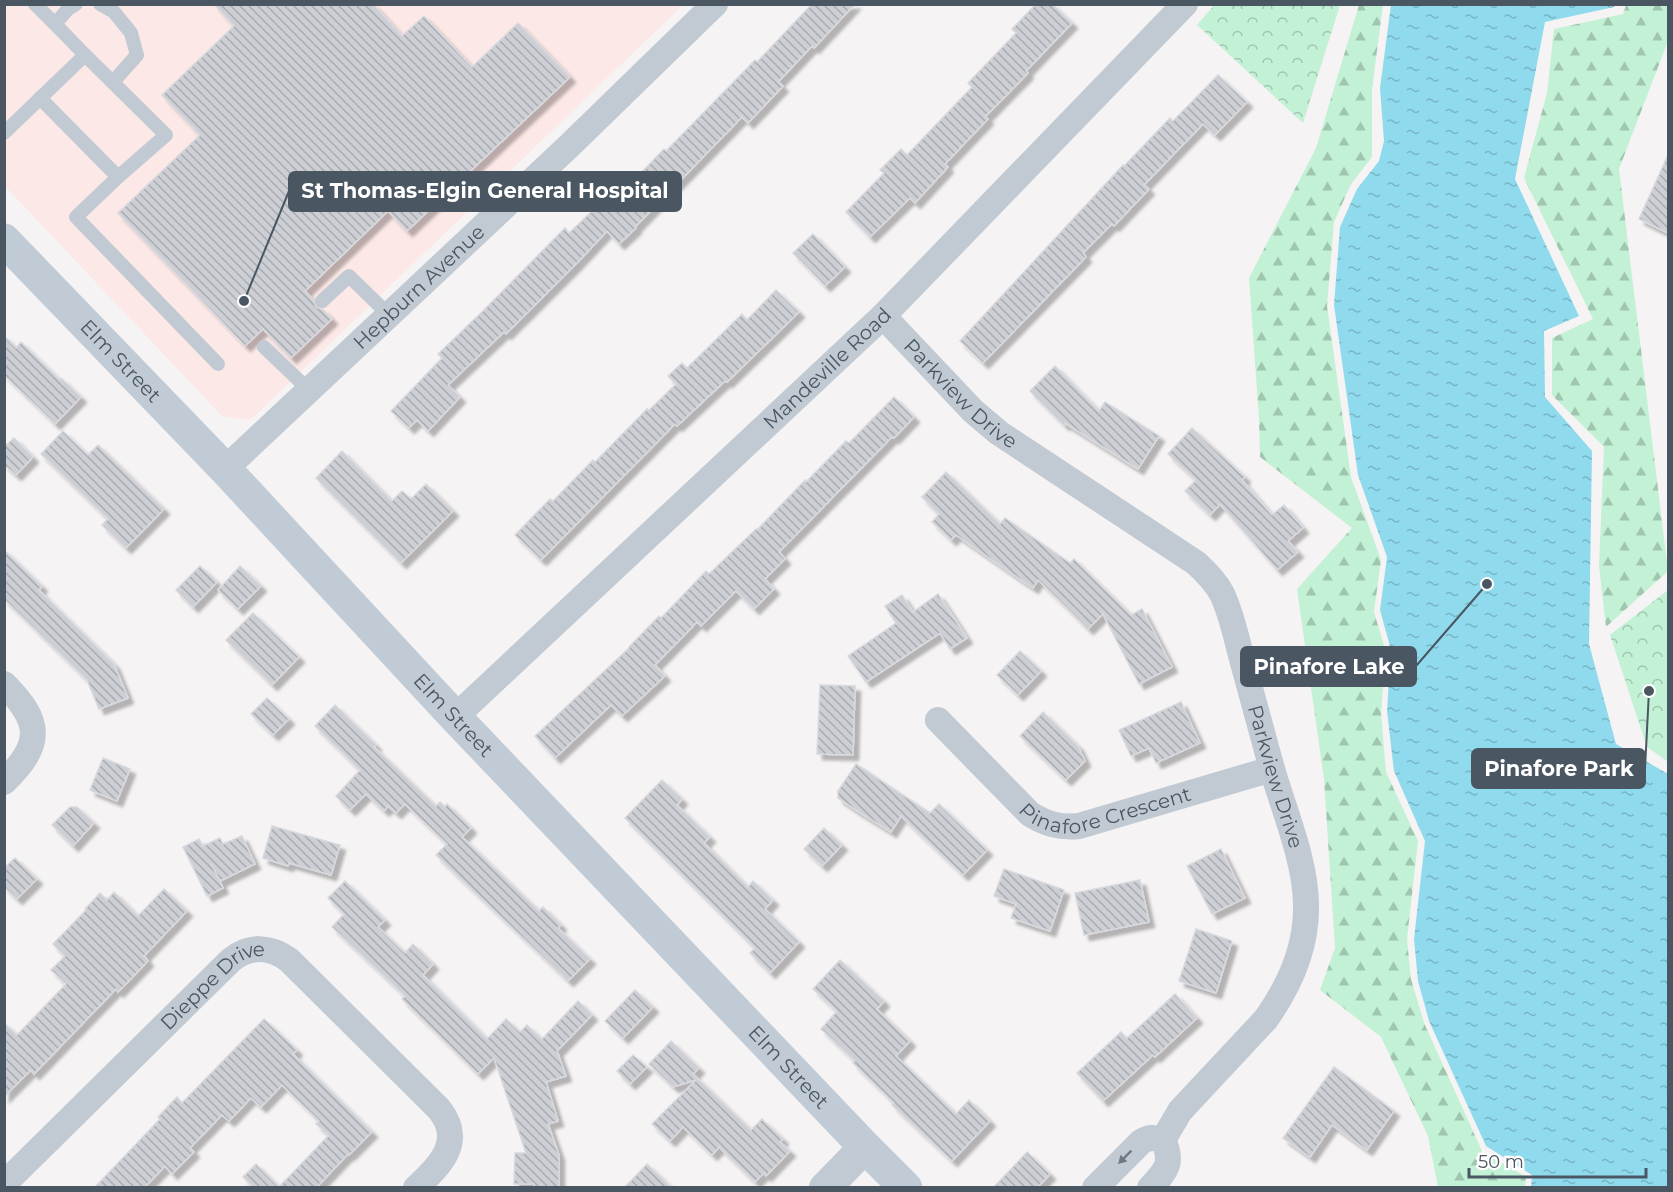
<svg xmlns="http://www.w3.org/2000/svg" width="1673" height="1192" viewBox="0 0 1673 1192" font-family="Montserrat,sans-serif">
  <defs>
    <pattern id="forest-firs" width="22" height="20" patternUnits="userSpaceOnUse" patternTransform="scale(1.5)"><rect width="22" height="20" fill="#c3f1d5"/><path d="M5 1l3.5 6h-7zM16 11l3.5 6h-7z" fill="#a0c6b0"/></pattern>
    <pattern id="park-crowns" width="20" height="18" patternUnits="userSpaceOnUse" patternTransform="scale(1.5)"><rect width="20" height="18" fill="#c3f1d5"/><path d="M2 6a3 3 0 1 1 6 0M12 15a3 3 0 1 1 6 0" fill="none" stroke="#a0c6b0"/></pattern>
    <pattern id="water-ripples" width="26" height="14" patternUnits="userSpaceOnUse" patternTransform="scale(1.5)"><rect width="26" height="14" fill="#90daee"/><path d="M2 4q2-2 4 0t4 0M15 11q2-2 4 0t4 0" fill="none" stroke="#78b4c4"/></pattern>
    <pattern id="building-back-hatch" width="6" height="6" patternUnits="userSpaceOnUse" patternTransform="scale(1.5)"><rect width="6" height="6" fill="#cdcfd5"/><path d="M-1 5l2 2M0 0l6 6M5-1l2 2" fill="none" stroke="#a8abb0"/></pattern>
    <filter id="shadow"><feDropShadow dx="5.5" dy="5.5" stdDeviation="1.5" flood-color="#0004"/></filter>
  </defs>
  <rect width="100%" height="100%" fill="#f5f3f3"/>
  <polygon fill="#fce8e6" points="5,5 683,5 250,420 222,416 5,186"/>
  <g fill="url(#forest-firs)">
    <polygon points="1359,5 1383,5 1372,89 1372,157 1351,184 1334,222 1327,306 1351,477 1381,560 1374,612 1386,652 1381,712 1386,772 1418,841 1407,939 1411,979 1424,1023 1482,1151 1526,1177 1525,1187 1438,1187 1428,1136 1381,1037 1320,990 1335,948 1324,779 1297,589 1352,528 1260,457 1259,419 1249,278 1316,148"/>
    <polygon points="1626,5 1668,5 1668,41 1619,169 1668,571 1606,627 1599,566 1604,447 1552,395 1552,338 1593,319 1524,178 1547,93 1554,29 1623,14"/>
  </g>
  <g fill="url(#park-crowns)">
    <polygon points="1215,4 1340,5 1303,123 1197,25"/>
    <polygon points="1668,590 1668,762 1647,747 1610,635"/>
  </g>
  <polygon fill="url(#water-ripples)" points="1391,5 1615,5 1614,7 1545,22 1515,179 1579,316 1544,331 1545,397 1592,451 1589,644 1616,744 1668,774 1668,1187 1531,1187 1532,1175 1486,1146 1429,1021 1418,981 1414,939 1425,841 1394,771 1387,711 1391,650 1380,610 1387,557 1358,475 1334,305 1340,227 1357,189 1379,161 1384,141 1380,88"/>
  <g fill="url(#building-back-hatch)" stroke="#d7d9de" stroke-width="1.5" filter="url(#shadow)">
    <polygon points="214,4 373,4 402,36 424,16 472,67 518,23 570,77 407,231 388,211 305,291 313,300 316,307 323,310 332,319 291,358 263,329 245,346 118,213 200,135 162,95 234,26"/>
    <polygon points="812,4 855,4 814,48 812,46 778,82 783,86 748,123 742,117 635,227 636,228 619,244 607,231 577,263 506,334 504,332 448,385 460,397 428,431 417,420 409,428 391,411 442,358 438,354 483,311 565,228 569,233 607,197 612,203 664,149 666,151 755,60 757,62"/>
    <polygon points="1036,4 1052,4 1072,23 1026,71 1028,73 985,117 988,119 945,164 948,167 915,203 910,198 870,237 846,212 884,173 880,170 901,149 907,155 972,87 968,83 1016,33 1012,29"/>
    <polygon points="1218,75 1247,102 1215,135 1203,124 1144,185 1149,189 1114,226 1112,224 1083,253 1086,257 983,363 960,341 1123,165 1124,166 1170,118 1173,121"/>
    <polygon points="1668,155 1668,233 1639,219"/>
    <polygon points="813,234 845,267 825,286 793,253"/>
    <polygon points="776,290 799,312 727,382 725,381 677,426 675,424 541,560 515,535 550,499 553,501 593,460 595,462 647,409 649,410 676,384 668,376 682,363 687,368 742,314 747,320"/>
    <polygon points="4,336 16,348 21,342 60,380 61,378 81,397 55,424 4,375"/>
    <polygon points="1055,366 1099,411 1105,402 1159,436 1138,469 1065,423 1064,425 1030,391"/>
    <polygon points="894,397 914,417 894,438 892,437 779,552 785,559 765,579 774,589 754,609 736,591 701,626 697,622 655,665 665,676 622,716 611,705 555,758 535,736 629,648 629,647 659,616 661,618 706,571 709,574 756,529 757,530 805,480 806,482 846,441 849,443"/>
    <polygon points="1192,428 1245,477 1242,480 1272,515 1284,505 1303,528 1288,541 1298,552 1277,570 1220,504 1210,515 1185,491 1196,480 1168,454"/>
    <polygon points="63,431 88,455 98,445 164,509 126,548 102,525 108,519 41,454"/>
    <polygon points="14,438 33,457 16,475 4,465 4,447"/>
    <polygon points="342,451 392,501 402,491 411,499 426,484 453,511 401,563 316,478"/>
    <polygon points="946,472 1000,524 1005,518 1070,563 1074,559 1131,615 1142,609 1172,667 1139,684 1103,614 1088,629 1038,580 1033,588 956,535 951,540 932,522 939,514 922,497"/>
    <polygon points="4,550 42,586 39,590 114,664 128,698 99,709 87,680 4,599"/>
    <polygon points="200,566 217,582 193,607 176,590"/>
    <polygon points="240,566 261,586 238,609 218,590"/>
    <polygon points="938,594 967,638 950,649 940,633 866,682 848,656 896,623 885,606 902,595 913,612"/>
    <polygon points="253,613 299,657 272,685 226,640"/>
    <polygon points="1020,651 1041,671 1018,695 997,675"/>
    <polygon points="820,685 855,686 853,755 817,754"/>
    <polygon points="267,698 289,719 273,735 251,714"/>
    <polygon points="1181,702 1200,743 1156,763 1149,748 1131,756 1119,730"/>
    <polygon points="335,705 376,745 374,747 436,806 440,802 445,807 447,804 471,828 462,837 539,911 543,907 561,925 558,928 590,959 568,981 436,855 447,844 405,804 396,813 388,806 384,811 366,794 350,810 336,796 360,770 315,726"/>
    <polygon points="1043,712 1078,746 1085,761 1066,780 1020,736"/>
    <polygon points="103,758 130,769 117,801 90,790"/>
    <polygon points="856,764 930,813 939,804 987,850 963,875 901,816 891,832 856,810 838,798 838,791"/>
    <polygon points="662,780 682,799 677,805 710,837 704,843 748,887 753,881 773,900 765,909 799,942 770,973 750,953 755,948 625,818"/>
    <polygon points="70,807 77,807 94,823 73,846 52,825"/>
    <polygon points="272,826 340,845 331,875 289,863 288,866 263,858"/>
    <polygon points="824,828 842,845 822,866 804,849"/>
    <polygon points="242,836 255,864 220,881 211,863 223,888 207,896 183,847 199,839 203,846 220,838 223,844"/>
    <polygon points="1221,849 1245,898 1212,914 1187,866"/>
    <polygon points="15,858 37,879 17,899 4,887 4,868"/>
    <polygon points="1004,869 1064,890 1050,931 1011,918 1016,904 994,896"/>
    <polygon points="1140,880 1149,922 1084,935 1075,893"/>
    <polygon points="345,881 385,920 378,927 405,953 413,944 433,964 423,975 487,1039 506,1019 520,1032 527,1025 542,1039 578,1001 592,1015 557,1051 566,1076 546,1082 558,1121 548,1124 559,1155 559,1188 534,1188 534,1184 514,1184 515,1153 526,1153 494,1058 478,1074 402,999 405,996 332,927 344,914 328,898"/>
    <polygon points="164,889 187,911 144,956 148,961 118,992 116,989 34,1074 31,1070 4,1097 4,1023 17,1035 66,984 51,970 65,956 53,944 86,910 85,909 100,893 107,900 114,892 138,916"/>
    <polygon points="1196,929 1232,941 1216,993 1179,981"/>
    <polygon points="840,960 884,1001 877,1009 910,1041 896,1056 956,1114 969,1100 990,1121 952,1161 892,1105 894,1103 853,1063 855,1061 821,1029 837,1011 813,989"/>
    <polygon points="635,990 653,1007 623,1038 605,1021"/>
    <polygon points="1175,994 1197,1018 1155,1057 1153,1055 1103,1101 1077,1073 1121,1032 1127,1038"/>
    <polygon points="264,1019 297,1050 293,1054 372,1132 349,1155 348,1154 316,1188 254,1188 243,1177 256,1164 279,1187 329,1135 316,1124 319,1121 282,1085 261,1107 251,1098 229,1121 222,1115 190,1148 194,1152 172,1174 165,1166 144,1188 94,1188 160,1119 158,1117 177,1097 182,1103"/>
    <polygon points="671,1041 699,1068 693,1074 751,1130 762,1119 783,1139 780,1142 790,1151 766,1176 764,1173 755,1182 719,1147 712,1155 683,1127 670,1141 652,1124 696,1080 673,1087 649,1064"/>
    <polygon points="633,1055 647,1067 630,1084 617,1071"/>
    <polygon points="1334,1067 1394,1111 1367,1150 1332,1125 1310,1157 1283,1138"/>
    <polygon points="1027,1152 1050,1174 1037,1188 993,1188"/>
    <polygon points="647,1164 672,1188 624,1188"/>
  </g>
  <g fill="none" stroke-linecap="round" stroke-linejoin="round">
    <g stroke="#c1cad2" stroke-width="14">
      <polyline points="35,4 55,24"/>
      <polyline points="100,4 114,12 131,33 137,55 113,82"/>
      <polyline points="40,98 118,177 166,135 85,55"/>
      <polyline points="4,133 85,55 55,24 68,9 76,4"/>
      <polyline points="118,177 76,217 218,364"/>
      <polyline points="322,301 349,276 389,315"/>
      <polyline points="264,347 309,390"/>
    </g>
    <g stroke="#c1cad2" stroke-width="26">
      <path id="s1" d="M883,316L973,411L999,433L1196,563C1206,572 1216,582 1222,594C1232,615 1236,637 1242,659C1252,696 1262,732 1272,769C1284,810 1306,862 1306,905C1307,947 1290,985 1266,1019L1180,1111L1163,1140"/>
      <path id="s2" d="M225,469L569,146L715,4"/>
      <path d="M4,684C42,722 43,744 4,782"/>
      <path id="s3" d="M455,717L883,316L1185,4"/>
      <path id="s4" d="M938,720L1030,814C1046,824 1060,828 1079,826L1272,769"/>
      <path id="s5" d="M4,1184L231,960C249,945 270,946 289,960L439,1109C465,1142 440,1165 416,1188"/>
      <path d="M1095,1188L1141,1142C1149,1137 1154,1137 1163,1140C1174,1163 1166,1171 1150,1188"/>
    </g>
    <polyline stroke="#c1cad2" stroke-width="32" points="825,1188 865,1147"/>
    <path stroke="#c1cbd6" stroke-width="33" id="s6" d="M4,240L225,469L455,717L865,1147L906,1188"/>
  </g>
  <defs><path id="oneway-solid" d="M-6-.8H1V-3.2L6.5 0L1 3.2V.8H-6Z" transform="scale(1.5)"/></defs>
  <use fill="#6e7983" href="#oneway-solid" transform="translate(1125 1157) rotate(135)"/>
  <g text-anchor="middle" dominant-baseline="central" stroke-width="4.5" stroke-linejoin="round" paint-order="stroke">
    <g font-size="20" fill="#4a5661" stroke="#fff">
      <text stroke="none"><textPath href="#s2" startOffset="266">Hepburn Avenue</textPath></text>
      <text stroke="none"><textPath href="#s6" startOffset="168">Elm Street</textPath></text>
      <text stroke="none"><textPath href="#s3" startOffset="510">Mandeville Road</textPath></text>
      <text stroke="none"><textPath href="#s1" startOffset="110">Parkview Drive</textPath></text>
      <text stroke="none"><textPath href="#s6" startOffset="654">Elm Street</textPath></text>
      <text stroke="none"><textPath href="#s1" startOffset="632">Parkview Drive</textPath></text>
      <text stroke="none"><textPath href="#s4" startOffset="210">Pinafore Crescent</textPath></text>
      <text stroke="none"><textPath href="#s5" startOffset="290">Dieppe Drive</textPath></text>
      <text stroke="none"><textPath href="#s6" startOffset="1140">Elm Street</textPath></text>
    </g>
  </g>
  <path fill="none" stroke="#4a5661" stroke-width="2" d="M244 301L289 191M1487 584L1416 666M1649 691L1645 769"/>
  <g fill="#4a5661" stroke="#fff" stroke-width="2">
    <circle cx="244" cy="301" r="6"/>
    <circle cx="1487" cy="584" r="6"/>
    <circle cx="1649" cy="691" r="6"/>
  </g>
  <g fill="#4a5661" stroke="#4a5661" stroke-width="2">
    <rect x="289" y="172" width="392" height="39" rx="6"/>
    <rect x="1241" y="647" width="175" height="39" rx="6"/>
    <rect x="1472" y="749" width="173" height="39" rx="6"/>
  </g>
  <g font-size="21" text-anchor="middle" font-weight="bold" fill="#fff">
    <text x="485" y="198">St Thomas-Elgin General Hospital</text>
    <text x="1329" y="674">Pinafore Lake</text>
    <text x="1559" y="776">Pinafore Park</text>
  </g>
  <rect width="1673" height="1192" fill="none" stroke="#4a5661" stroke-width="12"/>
  <path d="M1469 1168v9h177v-9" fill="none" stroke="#4a5661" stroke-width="3"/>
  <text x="1478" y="1168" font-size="18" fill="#4a5661" stroke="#ffffff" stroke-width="4.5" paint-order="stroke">50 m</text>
</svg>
